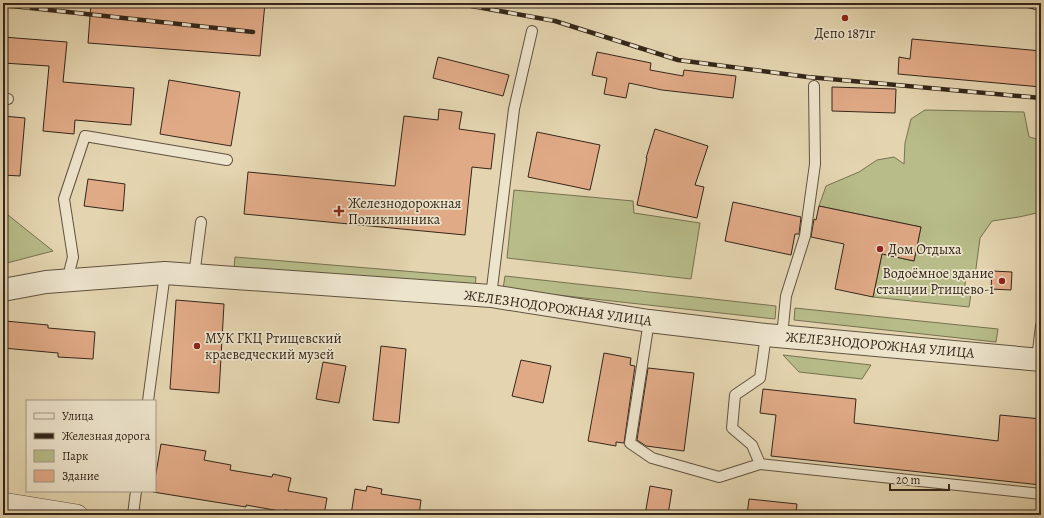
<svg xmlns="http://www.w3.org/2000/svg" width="1044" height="518" viewBox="0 0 1044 518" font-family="Alegreya,serif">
  <rect width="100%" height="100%" fill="#e4d5b0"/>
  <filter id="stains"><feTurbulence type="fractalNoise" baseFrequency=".005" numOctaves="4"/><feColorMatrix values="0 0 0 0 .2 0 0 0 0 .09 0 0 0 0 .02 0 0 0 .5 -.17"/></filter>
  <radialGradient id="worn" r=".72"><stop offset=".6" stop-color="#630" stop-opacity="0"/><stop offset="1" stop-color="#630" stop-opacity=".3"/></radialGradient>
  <g fill="#b7bc89" stroke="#767151">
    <polygon points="925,110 1024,112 1029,137 1041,140 1041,212 1019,217 992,221 980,238 975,276 966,275 964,293 971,294 969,307 873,297 882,254 914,261 921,227 819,206 826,186 859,172 877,160 894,157 904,164 905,143 911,119"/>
    <polygon points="514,190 633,201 634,213 700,223 691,279 507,258"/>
    <polygon points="3,211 53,251 3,264"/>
    <polygon points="235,257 476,277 475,288 234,268"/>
    <polygon points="505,276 776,306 775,319 503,289"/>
    <polygon points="795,308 998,329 996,342 794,320"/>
    <polygon points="783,355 871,365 862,379 799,372"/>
  </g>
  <g fill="#e1aa87" stroke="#342619">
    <polygon points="91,3 265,3 260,56 88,43"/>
    <polygon points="3,37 67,42 63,82 134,88 131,125 75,120 74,134 43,131 49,66 3,63"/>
    <polygon points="912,39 1041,51 1041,87 898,74 899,57 910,59"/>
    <polygon points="597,52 651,63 650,70 683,76 684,70 736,76 733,98 662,90 629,83 626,98 604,94 607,78 592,75"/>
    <polygon points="438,57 509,75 503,96 433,78"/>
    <polygon points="169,80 240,92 231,146 160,134"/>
    <polygon points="832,87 896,89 895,113 832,111"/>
    <polygon points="439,109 462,112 459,129 495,134 491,169 472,167 465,235 244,214 248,172 395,186 404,116 438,120"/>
    <polygon points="3,116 25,118 20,176 3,175"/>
    <polygon points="655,129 708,146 695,185 704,187 697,218 637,205 647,158 646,158"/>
    <polygon points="537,132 600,145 590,190 528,177"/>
    <polygon points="88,179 125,184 123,211 84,206"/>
    <polygon points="733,202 801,217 799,234 795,234 791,255 725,241"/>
    <polygon points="819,206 921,227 914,261 882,254 873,297 835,289 844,244 811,237 814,219 816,220"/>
    <polygon points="992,271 1012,272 1011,290 991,289"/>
    <polygon points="176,300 224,304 219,393 170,389"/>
    <polygon points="5,321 48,325 48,328 95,332 93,359 58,357 58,353 3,348"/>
    <polygon points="381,346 406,349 399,423 373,420"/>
    <polygon points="604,353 631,358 630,365 635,366 624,443 616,442 616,446 588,441"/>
    <polygon points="521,360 551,366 543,403 512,396"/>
    <polygon points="323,362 346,366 339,403 316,399"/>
    <polygon points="648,368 694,373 684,451 646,446 637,440"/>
    <polygon points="763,389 856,399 854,423 998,441 1000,415 1041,419 1041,485 771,456 776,415 760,413"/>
    <polygon points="161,444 206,451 204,460 231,465 230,470 272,477 273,474 291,478 288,491 327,498 324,515 316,515 285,510 285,512 246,505 246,507 153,492 155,491 155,479"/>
    <polygon points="367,486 382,489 381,494 421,500 419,515 351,515 355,489 366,491"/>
    <polygon points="650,486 672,490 668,515 645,515"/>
    <polygon points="749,499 797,504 796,515 747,515"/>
  </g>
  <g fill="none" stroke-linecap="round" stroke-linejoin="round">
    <defs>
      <g id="service">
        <polyline points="3,99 8,99"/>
        <polyline points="194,276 201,222"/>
        <polyline points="67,281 73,257 64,199 85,136 227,160"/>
        <polyline points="491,296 514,109 532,31"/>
        <polyline points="649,321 630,443 652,458 719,477 760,464 752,445 732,428 735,395 760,378 766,335"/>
        <polyline points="782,336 786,296 805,236 815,164 814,86"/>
        <polyline points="1037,359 1041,326"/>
        <polyline points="148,401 165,273"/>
        <polyline points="760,464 1041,494"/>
        <polyline points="133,515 136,491"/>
      </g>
      <polyline id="minor" points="3,503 77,515"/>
      <polyline id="tertiary" points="3,290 46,282 165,273 491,296 649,321 766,335 1041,360"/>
    </defs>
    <use href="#service" stroke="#60523f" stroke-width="12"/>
    <use href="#minor" stroke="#60523f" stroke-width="22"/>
    <use href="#tertiary" stroke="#60523f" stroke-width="24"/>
    <use href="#service" stroke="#ede4cc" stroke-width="10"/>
    <use href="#minor" stroke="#ede4cc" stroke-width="21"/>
    <use href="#tertiary" stroke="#ede4cc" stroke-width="22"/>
    <defs>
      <g id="rail">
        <polyline points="455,3 555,21 678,60 808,77 1041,98"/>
        <polyline points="1016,3 1041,9"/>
        <polyline points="3,5 253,32"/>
      </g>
    </defs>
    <use href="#rail" stroke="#342619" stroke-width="4.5"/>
    <use href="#rail" stroke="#ede4cc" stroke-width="3" stroke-dasharray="9" stroke-linecap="butt"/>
  </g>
  <g fill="#8f2418" stroke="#ede4cc" stroke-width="1.5">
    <circle cx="845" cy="18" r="4"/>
    <path d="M337 205h4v4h4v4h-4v4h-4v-4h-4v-4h4z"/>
    <circle cx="880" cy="249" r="4"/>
    <circle cx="1002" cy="281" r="4"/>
    <circle cx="197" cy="346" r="4"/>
  </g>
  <g text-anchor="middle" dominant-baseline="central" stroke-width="3.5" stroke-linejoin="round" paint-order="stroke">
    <g font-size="14" fill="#342619" stroke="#ede4cc" text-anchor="start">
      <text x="845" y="33" text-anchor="middle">Депо 1871г</text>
      <text x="348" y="203">Железнодорожная<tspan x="348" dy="16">Поликлинника</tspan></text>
      <text x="888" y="249">Дом Отдыха</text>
      <text x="994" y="273" text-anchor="end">Водоёмное здание<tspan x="994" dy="16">станции Ртищево-1</tspan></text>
      <text x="205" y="338">МУК ГКЦ Ртищевский<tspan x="205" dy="16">краеведческий музей</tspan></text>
    </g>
    <g font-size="14" fill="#342619" stroke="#ede4cc">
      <text transform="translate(558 308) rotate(8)">ЖЕЛЕЗНОДОРОЖНАЯ УЛИЦА</text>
      <text transform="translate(880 345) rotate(5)">ЖЕЛЕЗНОДОРОЖНАЯ УЛИЦА</text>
    </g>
  </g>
  <rect width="1044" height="518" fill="none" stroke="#e4d5b0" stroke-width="16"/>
  <rect x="4" y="4" width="1036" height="510" fill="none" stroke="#342619" stroke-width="2"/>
  <rect x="8" y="8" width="1028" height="502" fill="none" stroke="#342619"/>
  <rect x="26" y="400" width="130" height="92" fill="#ede4cc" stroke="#a39884"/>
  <rect x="34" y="413" width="20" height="6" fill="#ede4cc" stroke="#a39884"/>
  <text x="62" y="420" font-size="12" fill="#342619">Улица</text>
  <rect x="34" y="433" width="20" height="6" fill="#342619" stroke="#a39884"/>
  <text x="62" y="440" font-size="12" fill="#342619">Железная дорога</text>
  <rect x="34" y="450" width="20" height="12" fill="#b7bc89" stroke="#a39884"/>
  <text x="62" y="460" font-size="12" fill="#342619">Парк</text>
  <rect x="34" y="470" width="20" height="12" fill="#e1aa87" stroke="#a39884"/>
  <text x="62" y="480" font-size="12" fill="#342619">Здание</text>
  <path d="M890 484v6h59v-6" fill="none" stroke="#342619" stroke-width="2"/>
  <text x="896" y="484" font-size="12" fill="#342619" stroke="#ede4cc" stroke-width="3" paint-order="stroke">20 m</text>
  <rect width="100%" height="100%" filter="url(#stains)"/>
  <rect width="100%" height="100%" fill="url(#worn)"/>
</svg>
